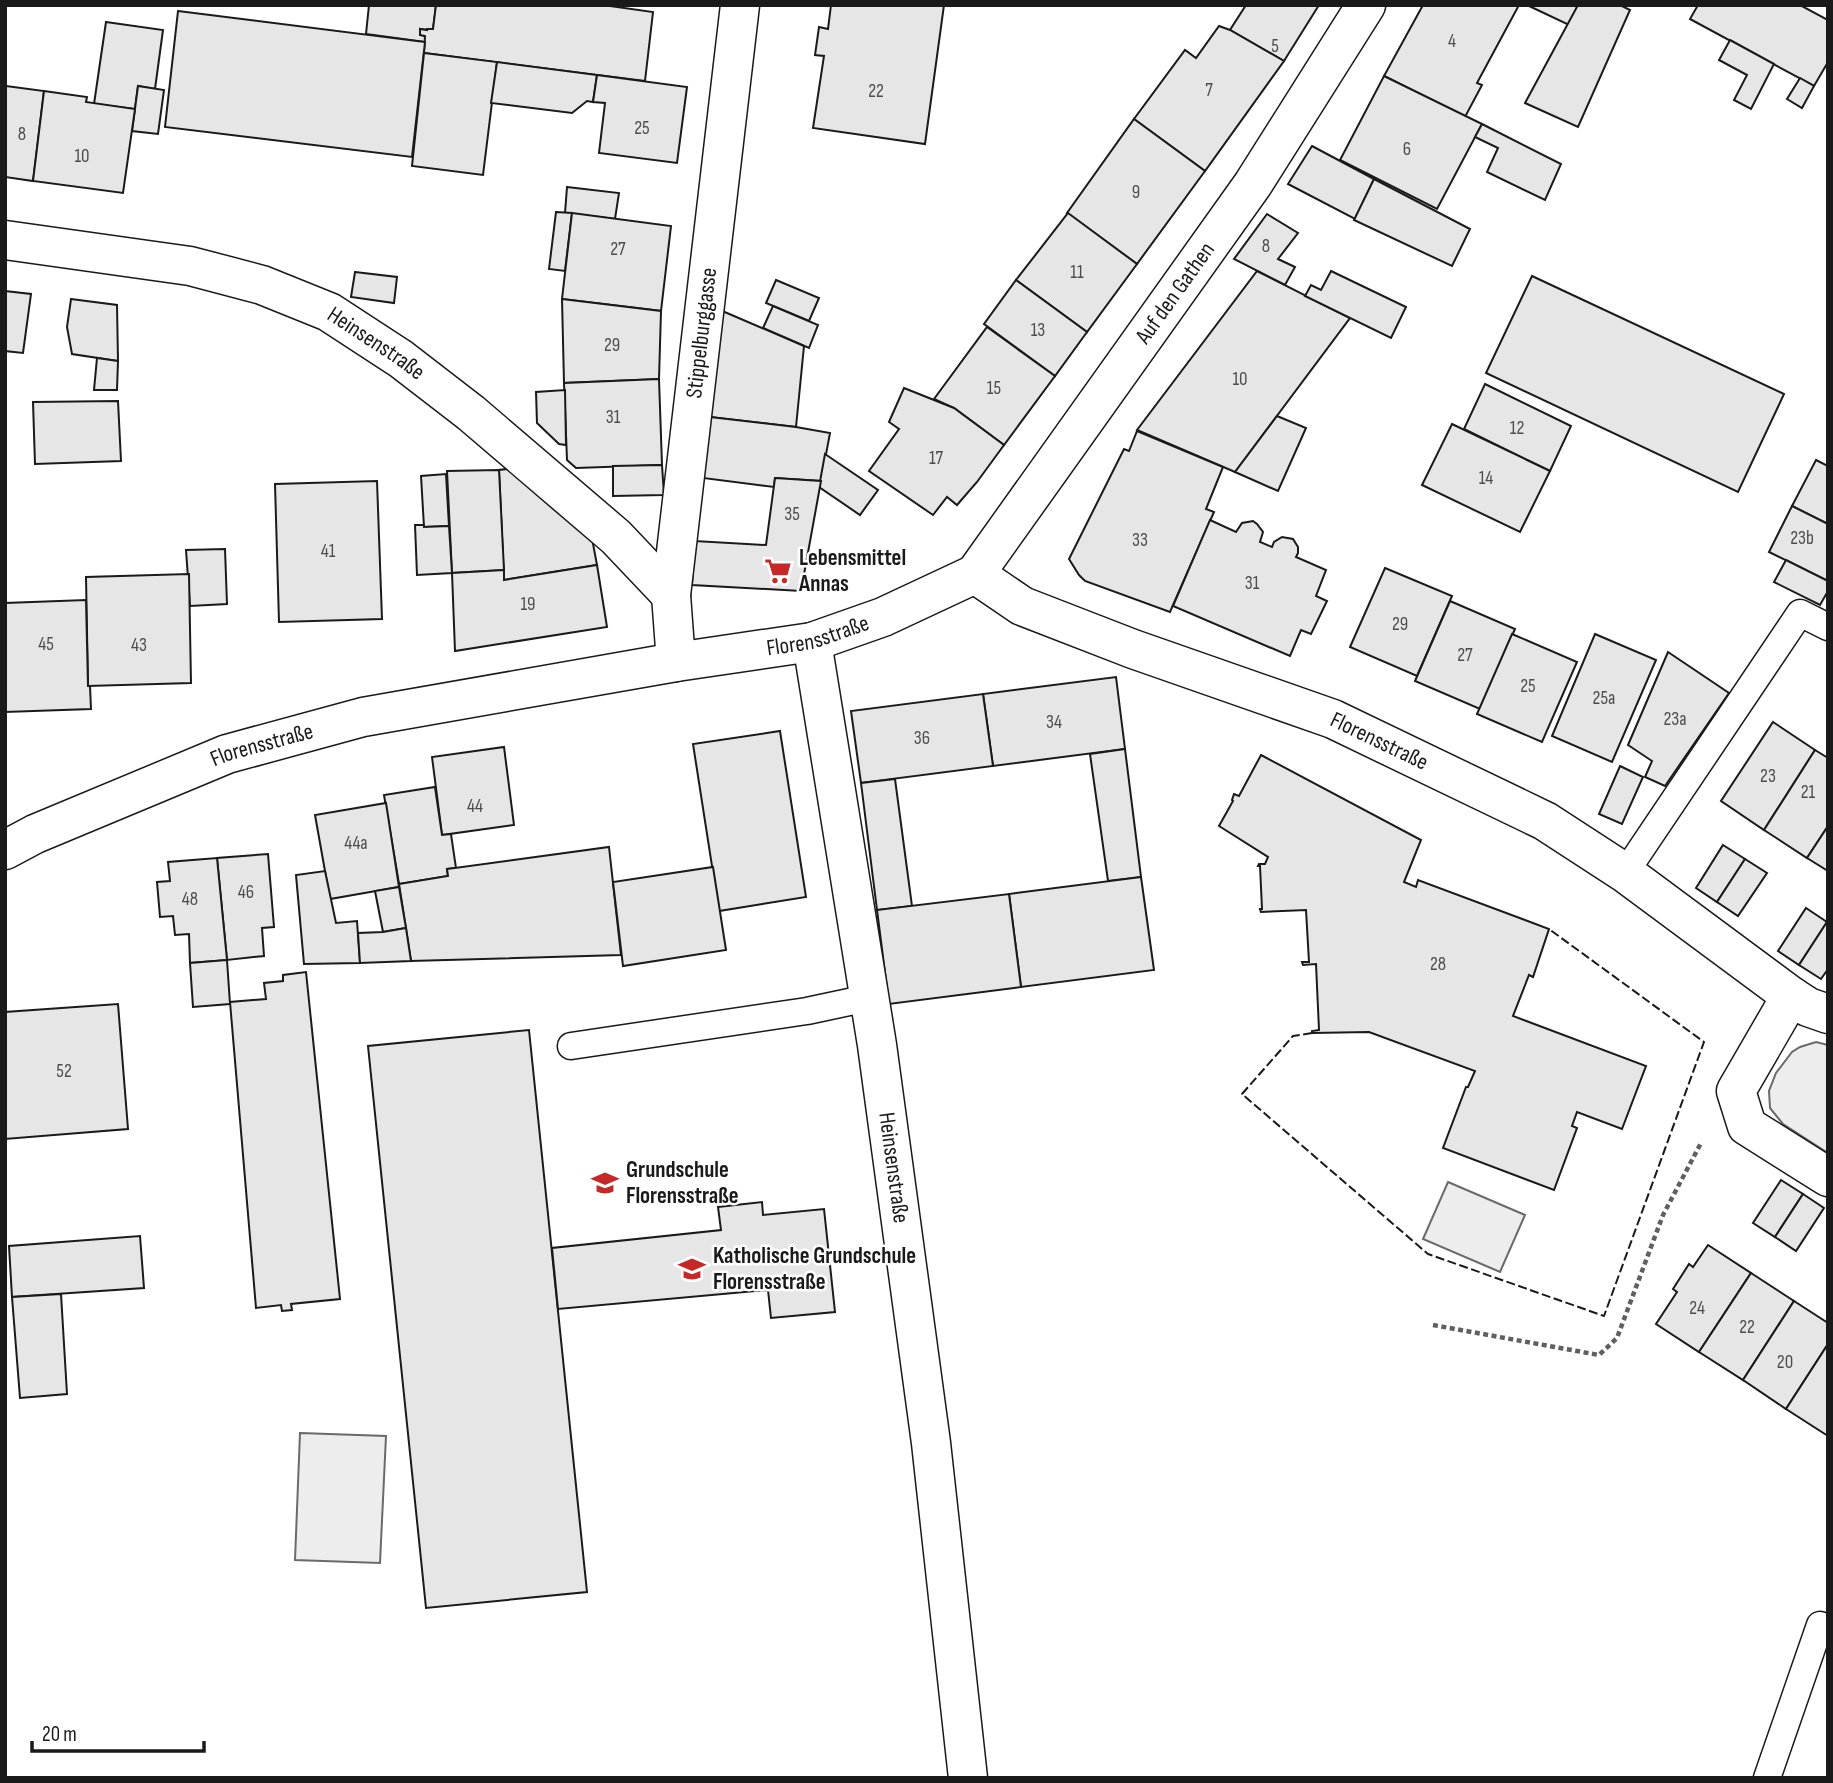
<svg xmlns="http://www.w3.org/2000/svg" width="1833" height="1783" viewBox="0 0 1833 1783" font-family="'Sofia Sans Condensed',sans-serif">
  <rect width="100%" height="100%" fill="#fff"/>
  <g fill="#ededed" stroke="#6a6a6a" stroke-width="2">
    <polygon points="1816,1042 1828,1045 1828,1153 1783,1124 1770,1108 1769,1091 1776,1073 1792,1052 1800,1047"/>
    <polygon points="1448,1182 1525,1215 1500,1272 1423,1239"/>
    <polygon points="300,1433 386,1436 380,1563 295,1560"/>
  </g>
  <g fill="#e6e6e6" stroke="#1a1a1a" stroke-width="2">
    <polygon points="369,5 436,5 433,29 427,29 427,30 420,29 420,35 425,36 425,42 366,34"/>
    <polygon points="436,5 603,5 653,12 645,81 424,53 425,36 420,35 420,29 427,30 427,29 433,29"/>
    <polygon points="831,5 944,5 925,144 813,128 824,56 815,55 819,27 828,29"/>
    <polygon points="1246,5 1319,5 1284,61 1230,30"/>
    <polygon points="1423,5 1519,5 1477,83 1482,85 1465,117 1384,76"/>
    <polygon points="1527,5 1578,5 1569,25"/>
    <polygon points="1578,5 1620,5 1630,10 1578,127 1525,103"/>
    <polygon points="1698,5 1800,5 1828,20 1828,62 1814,86 1690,19"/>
    <polygon points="178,11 425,42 412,157 165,127"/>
    <polygon points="106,22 163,30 155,89 138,86 135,109 94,104"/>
    <polygon points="1219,26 1230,30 1284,61 1205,171 1134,119 1185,50 1196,58"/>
    <polygon points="1730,40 1774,64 1751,109 1734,100 1747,75 1719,60"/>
    <polygon points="424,53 497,62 483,175 412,166"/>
    <polygon points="497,62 597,75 593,102 587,101 572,113 491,103"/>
    <polygon points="597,75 687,87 677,163 599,153 605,103 593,102"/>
    <polygon points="1384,76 1482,124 1437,209 1340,160"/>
    <polygon points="1800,78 1814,86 1802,108 1787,99"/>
    <polygon points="6,86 44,91 33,181 5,177"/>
    <polygon points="138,86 164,90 158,134 132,131"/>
    <polygon points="44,91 87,97 86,102 135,109 123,193 33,181"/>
    <polygon points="1134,119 1205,171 1137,264 1067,213"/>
    <polygon points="1482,124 1561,164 1545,200 1487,172 1498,148 1475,137"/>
    <polygon points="1312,146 1374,179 1355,219 1288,184"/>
    <polygon points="1374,179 1470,229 1452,266 1354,220"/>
    <polygon points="567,187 619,193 615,219 565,213"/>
    <polygon points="556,212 572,213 565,271 549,269"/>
    <polygon points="572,213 671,226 661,311 562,299"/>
    <polygon points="1068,213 1137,264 1087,332 1016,280"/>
    <polygon points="1267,214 1298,233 1278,259 1295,267 1285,285 1234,259"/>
    <polygon points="1257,271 1350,318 1235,472 1137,430"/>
    <polygon points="1331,271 1406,307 1391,338 1305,296 1311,285 1321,290"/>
    <polygon points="355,272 397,277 394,303 351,297"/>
    <polygon points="1532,276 1784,394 1738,492 1486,373"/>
    <polygon points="776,280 819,298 809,321 766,303"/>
    <polygon points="1016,280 1087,332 1055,376 984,324"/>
    <polygon points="5,291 31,294 23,353 5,351"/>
    <polygon points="71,299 117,305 118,361 72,354 67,327"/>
    <polygon points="562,299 661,311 659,379 564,383"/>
    <polygon points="773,306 818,325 809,348 763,328"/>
    <polygon points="720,310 804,346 796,427 710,417"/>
    <polygon points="987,327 1055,376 1004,445 954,408 934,399"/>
    <polygon points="97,358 118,361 117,390 94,390"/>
    <polygon points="659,379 662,465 576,468 567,460 564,383"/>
    <polygon points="1485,384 1571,426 1550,471 1464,429"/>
    <polygon points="904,388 954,408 1004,445 977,482 957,505 947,497 933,515 869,471 899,429 889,422"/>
    <polygon points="565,390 566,445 559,444 537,423 536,392"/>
    <polygon points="118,401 121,461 35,464 33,402"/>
    <polygon points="1277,416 1306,428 1278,491 1235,472"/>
    <polygon points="710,417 796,427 830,433 821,481 775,478 774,487 703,478"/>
    <polygon points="1452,424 1550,471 1520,532 1422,485"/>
    <polygon points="1137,431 1223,467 1206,509 1214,512 1170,612 1085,581 1079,575 1069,559 1124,449 1129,451"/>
    <polygon points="825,454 878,490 860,515 819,487"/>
    <polygon points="1816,460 1828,466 1828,524 1792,506"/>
    <polygon points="662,465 664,495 613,496 613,466"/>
    <polygon points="515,468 591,533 597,565 504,580 499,470"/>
    <polygon points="499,470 504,570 452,573 447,471"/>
    <polygon points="446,474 449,526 424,527 421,476"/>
    <polygon points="775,478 821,481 801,591 692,585 695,541 766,545"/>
    <polygon points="377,481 382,619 279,622 275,484"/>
    <polygon points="1792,506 1828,524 1828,581 1769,552"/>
    <polygon points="1210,520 1236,532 1242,523 1253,521 1257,524 1263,532 1260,542 1272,547 1274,542 1282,537 1293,539 1298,547 1298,553 1296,557 1326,570 1316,596 1327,601 1311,634 1301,630 1290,656 1173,606"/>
    <polygon points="415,525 424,525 424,527 449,526 452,573 417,575"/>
    <polygon points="225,549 227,604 190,606 186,550"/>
    <polygon points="1786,560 1828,581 1828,591 1820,605 1774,582"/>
    <polygon points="597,565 607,627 455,651 452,573 504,570 504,580"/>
    <polygon points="1385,568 1452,596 1417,676 1350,647"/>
    <polygon points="189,574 191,683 88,686 86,577"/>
    <polygon points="86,600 88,686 90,686 91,709 5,712 5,603"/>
    <polygon points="1450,601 1515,629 1480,709 1415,681"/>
    <polygon points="1512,634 1577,662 1542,742 1477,714"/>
    <polygon points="1595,634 1656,660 1612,762 1552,736"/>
    <polygon points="1668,652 1729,693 1665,786 1645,777 1652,761 1628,745"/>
    <polygon points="1116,677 1125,749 993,766 983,694"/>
    <polygon points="983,694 993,766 861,783 851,711"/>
    <polygon points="1773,722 1815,750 1764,830 1721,801"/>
    <polygon points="780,731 806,897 719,911 693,744"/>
    <polygon points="504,747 514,825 442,835 432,757"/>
    <polygon points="1125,749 1141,877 1108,881 1090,754"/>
    <polygon points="1815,750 1828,758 1828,826 1807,858 1764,830"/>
    <polygon points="1261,755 1421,840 1404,882 1416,887 1418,880 1549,929 1533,977 1529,975 1513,1016 1646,1066 1622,1129 1577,1112 1572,1126 1577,1128 1554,1190 1443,1148 1466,1087 1468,1087 1475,1071 1369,1032 1312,1033 1312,1031 1319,1030 1316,964 1303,965 1302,962 1309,962 1306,910 1261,912 1260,909 1262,909 1260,866 1258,866 1259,864 1265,864 1268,857 1219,826 1233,801 1232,800 1234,794 1239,796"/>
    <polygon points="1620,766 1643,777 1622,824 1599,814"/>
    <polygon points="895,779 912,906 877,910 861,783"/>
    <polygon points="435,787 442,835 451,834 456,868 447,869 448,876 399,884 384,795"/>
    <polygon points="386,803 399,887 330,899 315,815"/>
    <polygon points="1828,826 1828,871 1807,858"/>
    <polygon points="1723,845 1745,859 1717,902 1696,888"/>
    <polygon points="609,847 621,955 411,961 399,884 448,876 447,869"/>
    <polygon points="268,854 274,927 262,928 264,956 227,960 217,858"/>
    <polygon points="217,858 227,960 190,963 189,934 175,935 173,916 160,917 157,882 170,881 168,862"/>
    <polygon points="1745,859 1767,873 1738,916 1717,902"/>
    <polygon points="713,867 726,950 623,966 613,882"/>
    <polygon points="325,871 336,923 357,921 360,963 304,964 296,875"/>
    <polygon points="1141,877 1154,970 1021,987 1009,894"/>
    <polygon points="399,887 406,928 383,932 375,891"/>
    <polygon points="1009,894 1021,987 889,1004 877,910"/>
    <polygon points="1806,908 1827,922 1799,965 1778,951"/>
    <polygon points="1827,922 1828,969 1821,979 1799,965"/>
    <polygon points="406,928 411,961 360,963 358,933 383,932"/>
    <polygon points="227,960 230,1004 193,1007 190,963"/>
    <polygon points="306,972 340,1299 291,1304 292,1310 282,1311 281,1305 256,1308 230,1002 266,999 264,983 283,981 283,975"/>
    <polygon points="118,1004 128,1129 5,1139 5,1012"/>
    <polygon points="529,1030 587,1592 426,1608 368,1046"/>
    <polygon points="1781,1180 1803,1194 1775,1237 1753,1223"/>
    <polygon points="1803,1194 1824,1208 1796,1251 1775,1237"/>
    <polygon points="762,1202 763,1215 824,1209 835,1312 771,1318 768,1290 558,1309 552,1248 721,1230 718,1207"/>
    <polygon points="140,1236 144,1288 12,1297 9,1246"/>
    <polygon points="1708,1245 1751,1273 1699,1352 1656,1324 1677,1292 1673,1289 1689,1264 1693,1267"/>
    <polygon points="1751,1273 1794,1301 1743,1380 1699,1352"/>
    <polygon points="61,1294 67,1394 20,1398 12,1297"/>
    <polygon points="1794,1301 1828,1323 1828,1344 1786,1409 1743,1380"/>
    <polygon points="1828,1344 1828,1436 1786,1409"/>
  </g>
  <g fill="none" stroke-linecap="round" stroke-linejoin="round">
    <defs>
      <g id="lane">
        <polyline points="1625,873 1800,613 1828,627"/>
        <polyline points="571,1046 807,1011 868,998"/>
        <polyline points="1767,1778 1820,1625"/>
      </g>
      <g id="street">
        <path id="s1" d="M5,240L190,266L262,285L329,312L401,359L471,413L616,537L671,595"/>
        <path id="s2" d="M975,574L1022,606L1133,649L1333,719L1545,821L1625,873L1791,996L1808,1007L1828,1014"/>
        <path id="s3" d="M812,642L877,1045L931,1443L968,1778"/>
        <path id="s4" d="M676,662L671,595L740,5"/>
        <path id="s5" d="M5,850L35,834L227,754L363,717L676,662L812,642L883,617L975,574L1253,184L1366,5"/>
        <polyline points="1791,996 1736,1091 1747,1126 1828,1177"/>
      </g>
    </defs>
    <use href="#lane" stroke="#1a1a1a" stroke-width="29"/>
    <use href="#street" stroke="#1a1a1a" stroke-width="41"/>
    <polyline stroke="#5f5f5f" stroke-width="4.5" stroke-dasharray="5 3.5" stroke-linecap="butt" points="1433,1325 1599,1355 1617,1338 1663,1215 1701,1143"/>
    <use href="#lane" stroke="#fff" stroke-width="26"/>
    <use href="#street" stroke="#fff" stroke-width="38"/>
    <polyline stroke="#1a1a1a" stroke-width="2" stroke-dasharray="9 3.5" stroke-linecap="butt" points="1312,1033 1293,1036 1242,1094 1428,1254 1604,1316 1704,1042 1549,929"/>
  </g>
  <defs>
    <symbol id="supermarket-bare" viewBox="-9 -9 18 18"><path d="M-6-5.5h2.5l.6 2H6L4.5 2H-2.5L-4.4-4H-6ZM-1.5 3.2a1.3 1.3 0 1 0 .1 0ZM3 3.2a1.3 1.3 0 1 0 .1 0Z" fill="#c62828" stroke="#fff" stroke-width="2.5" paint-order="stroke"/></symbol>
    <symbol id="school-bare" viewBox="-9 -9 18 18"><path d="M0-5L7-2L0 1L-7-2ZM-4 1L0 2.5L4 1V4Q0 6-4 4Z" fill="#c62828" stroke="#fff" stroke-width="2.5" paint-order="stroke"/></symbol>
  </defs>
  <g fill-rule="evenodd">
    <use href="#supermarket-bare" x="759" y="552" width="38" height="38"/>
    <use href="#school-bare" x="586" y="1164" width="38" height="38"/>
    <use href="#school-bare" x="673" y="1250" width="38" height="38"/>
  </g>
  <g text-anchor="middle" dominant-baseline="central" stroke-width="5" stroke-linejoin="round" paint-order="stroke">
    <g font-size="19" fill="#4d4d4d">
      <text x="1452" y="41">4</text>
      <text x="1275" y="46">5</text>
      <text x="1209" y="90">7</text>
      <text x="876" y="91">22</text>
      <text x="642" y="128">25</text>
      <text x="22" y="134">8</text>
      <text x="1407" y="149">6</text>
      <text x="82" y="156">10</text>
      <text x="1136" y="192">9</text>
      <text x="1266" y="246">8</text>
      <text x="618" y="249">27</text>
      <text x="1077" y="272">11</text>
      <text x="1038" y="330">13</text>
      <text x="612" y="345">29</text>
      <text x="1240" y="379">10</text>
      <text x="994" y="388">15</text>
      <text x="613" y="417">31</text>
      <text x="1517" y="428">12</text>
      <text x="936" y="458">17</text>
      <text x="1486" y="478">14</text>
      <text x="792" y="514">35</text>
      <text x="1802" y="538">23b</text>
      <text x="1140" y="540">33</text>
      <text x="328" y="551">41</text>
      <text x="1252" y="583">31</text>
      <text x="528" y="604">19</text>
      <text x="1400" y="624">29</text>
      <text x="46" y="644">45</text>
      <text x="139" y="645">43</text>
      <text x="1465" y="655">27</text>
      <text x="1528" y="686">25</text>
      <text x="1604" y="698">25a</text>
      <text x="1675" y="719">23a</text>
      <text x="1054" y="722">34</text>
      <text x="922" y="738">36</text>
      <text x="1768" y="776">23</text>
      <text x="1808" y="792">21</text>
      <text x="475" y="806">44</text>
      <text x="356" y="843">44a</text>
      <text x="246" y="892">46</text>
      <text x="190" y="899">48</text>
      <text x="1438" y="964">28</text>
      <text x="64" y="1071">52</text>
      <text x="1697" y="1308">24</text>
      <text x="1747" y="1327">22</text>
      <text x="1785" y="1362">20</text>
    </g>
    <g font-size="23" fill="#1a1a1a" stroke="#fff">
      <text stroke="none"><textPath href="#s5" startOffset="1360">Auf den Gathen</textPath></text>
      <text stroke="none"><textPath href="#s4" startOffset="331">Stippelburggasse</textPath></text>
      <text stroke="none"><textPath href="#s1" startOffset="390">Heinsenstraße</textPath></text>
      <text stroke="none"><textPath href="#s5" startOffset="845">Florensstraße</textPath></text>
      <text stroke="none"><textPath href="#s2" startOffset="439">Florensstraße</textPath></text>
      <text stroke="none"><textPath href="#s5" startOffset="278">Florensstraße</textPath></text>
      <text stroke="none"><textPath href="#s3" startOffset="532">Heinsenstraße</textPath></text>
    </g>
    <g font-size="23" font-weight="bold" fill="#1a1a1a" stroke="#fff" text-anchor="start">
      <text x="799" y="558">Lebensmittel<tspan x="799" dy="26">Annas</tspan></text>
      <text x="626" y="1170">Grundschule<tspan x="626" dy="26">Florensstraße</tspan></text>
      <text x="713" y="1256">Katholische Grundschule<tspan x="713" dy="26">Florensstraße</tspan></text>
    </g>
  </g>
  <rect width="1833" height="1783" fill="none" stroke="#1a1a1a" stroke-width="14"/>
  <path d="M32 1741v10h172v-10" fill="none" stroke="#1a1a1a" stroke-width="3.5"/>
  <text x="42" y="1741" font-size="21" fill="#1a1a1a" stroke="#ffffff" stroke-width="5" paint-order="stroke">20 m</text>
</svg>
